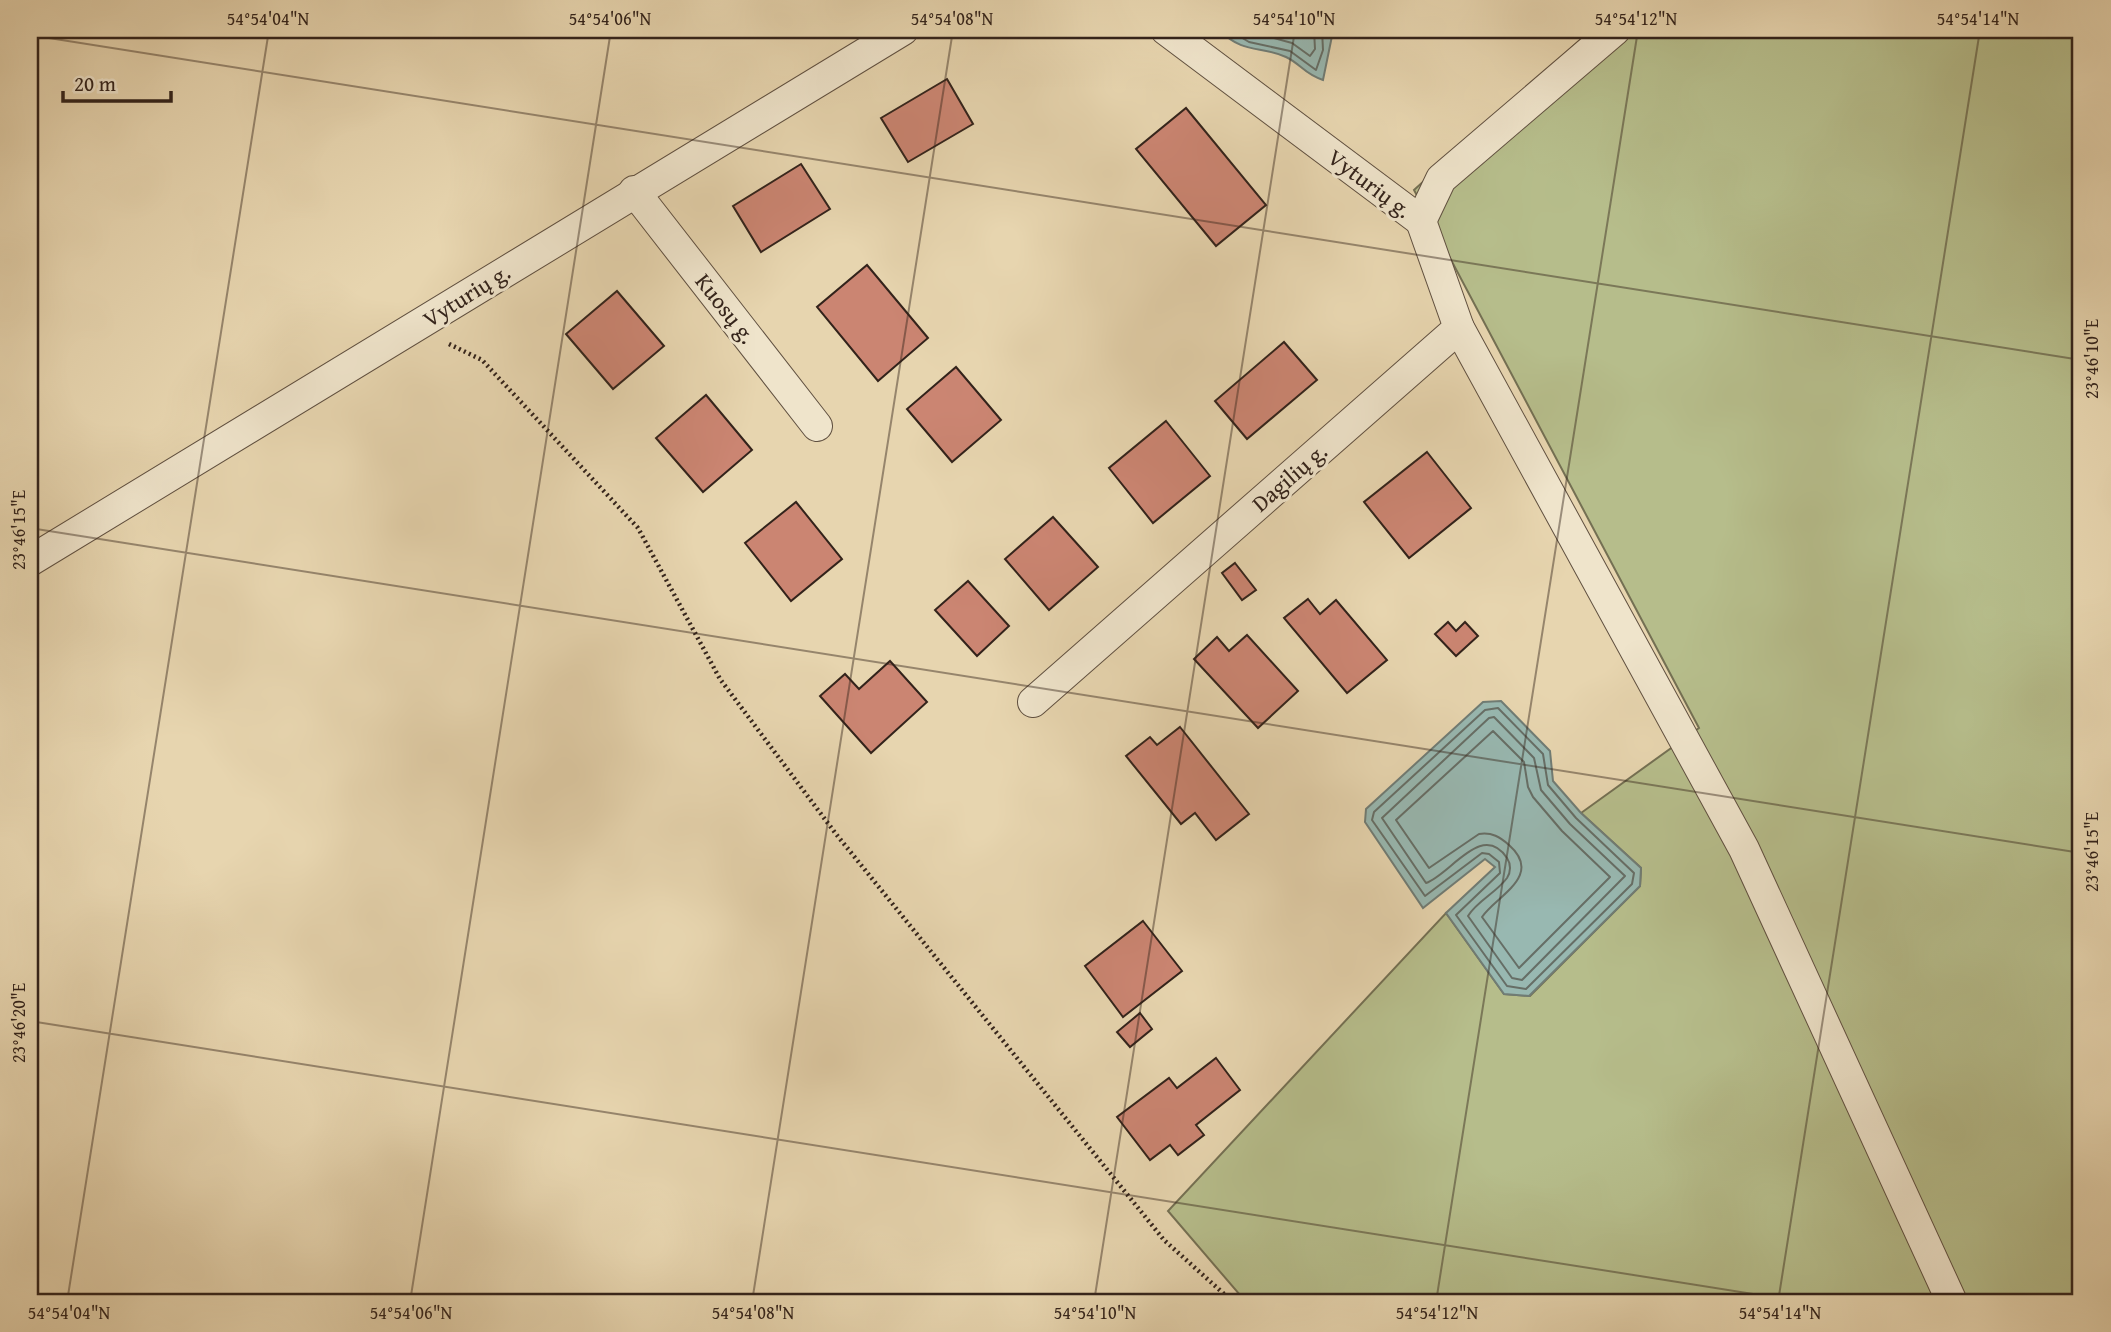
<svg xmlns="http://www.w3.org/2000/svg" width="2111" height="1332" viewBox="0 0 2111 1332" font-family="'Gentium Book Plus',serif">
  <rect width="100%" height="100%" fill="#e7d5af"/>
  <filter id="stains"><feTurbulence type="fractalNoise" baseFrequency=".00286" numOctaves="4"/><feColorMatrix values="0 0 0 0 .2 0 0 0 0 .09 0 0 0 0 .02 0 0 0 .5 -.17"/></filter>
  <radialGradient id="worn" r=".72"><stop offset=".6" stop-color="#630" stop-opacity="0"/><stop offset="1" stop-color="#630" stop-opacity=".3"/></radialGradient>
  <polygon fill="#b6bd8b" stroke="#747053" stroke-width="2" points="1591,30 2081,30 2081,1302 1246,1302 1168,1211 1446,913 1504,994 1530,996 1640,886 1641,868 1581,813 1699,728 1414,190"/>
  <g fill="#98b8b1" stroke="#707c75" stroke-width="2">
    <path d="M1219,30H1327L1332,36L1323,80C1304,74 1301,64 1286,57C1259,45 1245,55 1219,30Z"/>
    <polygon points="1501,701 1550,751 1553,781 1581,813 1641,868 1640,886 1529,996 1504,994 1446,913 1495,867 1485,859 1423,908 1365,822 1366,809 1483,702"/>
  </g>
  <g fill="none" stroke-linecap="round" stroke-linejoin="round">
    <g stroke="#666e66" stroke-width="2">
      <polyline points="1229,30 1249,42 1290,51 1316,70 1323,50 1322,30"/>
      <polyline points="1244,30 1292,43 1310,56 1315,49 1314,30"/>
      <polygon points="1498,708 1543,754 1548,785 1576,818 1634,873 1632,884 1526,989 1507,986 1456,915 1500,873 1499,862 1489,854 1482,853 1425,896 1372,820 1374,812 1485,710"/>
      <path d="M1494,717L1534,758L1541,790L1570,824L1625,876L1522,980L1512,978L1468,916C1477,901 1496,893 1507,878C1511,872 1511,864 1507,858C1482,821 1451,874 1426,883L1382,818L1489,718Z"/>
      <path d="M1493,731L1524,762L1528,787L1533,797L1562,831L1610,877L1519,968L1482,917C1496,896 1544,876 1509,845C1500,837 1492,832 1479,834L1429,868L1396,820Z"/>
    </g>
  </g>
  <g fill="#cb8572" stroke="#33231b" stroke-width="2">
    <polygon points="947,79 973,124 908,162 881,118"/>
    <polygon points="1186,108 1266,205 1216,246 1136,149"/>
    <polygon points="801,164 830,209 761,252 733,206"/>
    <polygon points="867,265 928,338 878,381 817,307"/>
    <polygon points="617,291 664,346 613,389 566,334"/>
    <polygon points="1284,342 1317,380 1247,439 1215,401"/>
    <polygon points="956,367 1001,420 952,462 907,409"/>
    <polygon points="706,395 752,450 703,492 656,438"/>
    <polygon points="1166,421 1210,476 1153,523 1109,468"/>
    <polygon points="1427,452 1471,508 1409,558 1364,502"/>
    <polygon points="796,502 842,559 791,601 745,543"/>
    <polygon points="1053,517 1098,567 1049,610 1005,559"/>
    <polygon points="1235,563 1256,590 1242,600 1222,573"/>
    <polygon points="968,581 1009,626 977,656 935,610"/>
    <polygon points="1308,599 1320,614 1336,600 1387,660 1347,693 1284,618"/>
    <polygon points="1448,622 1456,631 1465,622 1478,636 1456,656 1435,634"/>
    <polygon points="1247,635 1298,691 1258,728 1194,659 1217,637 1229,651"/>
    <polygon points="890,661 927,702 871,753 820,696 845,674 859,689"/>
    <polygon points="1180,727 1249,814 1216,840 1195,813 1181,824 1126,756 1150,737 1157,745"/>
    <polygon points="1143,921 1182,971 1123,1017 1085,966"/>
    <polygon points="1140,1013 1152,1029 1130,1047 1117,1032"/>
    <polygon points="1216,1058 1240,1090 1196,1125 1204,1135 1178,1155 1170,1145 1150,1160 1117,1117 1169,1078 1177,1088"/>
  </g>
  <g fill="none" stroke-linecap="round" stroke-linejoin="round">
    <defs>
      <g id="street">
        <polyline points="1166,30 1421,221"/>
        <polyline points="634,191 817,426"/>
        <polyline points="1421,221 1441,179 1615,30"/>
        <polyline points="1459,328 1744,849 1952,1302"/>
        <polyline points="30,561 903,30"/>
        <polyline points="1033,702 1459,328 1421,221"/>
      </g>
    </defs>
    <use href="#street" stroke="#605040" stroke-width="32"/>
    <polyline stroke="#33231b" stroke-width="4.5" stroke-dasharray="2 3.5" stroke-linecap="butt" points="449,344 482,360 638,528 720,679 836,834 1164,1240 1233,1302"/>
    <use href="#street" stroke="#efe4cb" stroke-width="30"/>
  </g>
  <path fill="none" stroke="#33231b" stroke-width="2" stroke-opacity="0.45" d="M30,35L2081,360M30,528L2081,853M30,1021L1804,1302M67,1302L269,30M410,1302L611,30M752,1302L953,30M1094,1302L1295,30M1436,1302L1638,30M1778,1302L1980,30"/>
  <g text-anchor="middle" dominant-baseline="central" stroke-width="6" stroke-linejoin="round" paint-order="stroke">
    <g font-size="23" fill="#33231b" stroke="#efe4cb">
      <text transform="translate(1370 183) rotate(37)">Vyturių g.</text>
      <text transform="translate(466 295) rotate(-32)">Vyturių g.</text>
      <text transform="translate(726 308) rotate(52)">Kuosų g.</text>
      <text transform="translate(1289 477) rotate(-41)">Dagilių g.</text>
    </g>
  </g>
  <rect width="2111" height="1332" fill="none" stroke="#e7d5af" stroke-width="77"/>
  <path d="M63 91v10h108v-10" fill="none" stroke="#33231b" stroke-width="3.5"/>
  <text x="74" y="91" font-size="21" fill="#33231b" stroke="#efe4cb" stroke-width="5" paint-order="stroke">20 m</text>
  <rect x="38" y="38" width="2034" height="1256" fill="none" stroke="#33231b" stroke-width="2.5"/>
  <g font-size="18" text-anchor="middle" fill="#33231b">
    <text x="268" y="25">54°54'04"N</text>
    <text x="610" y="25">54°54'06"N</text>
    <text x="952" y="25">54°54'08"N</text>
    <text x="1294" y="25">54°54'10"N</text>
    <text x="1636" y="25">54°54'12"N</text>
    <text x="1978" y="25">54°54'14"N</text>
    <text transform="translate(2092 359) rotate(-90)" y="6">23°46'10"E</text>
    <text transform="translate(19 530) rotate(-90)" y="6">23°46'15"E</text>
    <text transform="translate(2092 852) rotate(-90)" y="6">23°46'15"E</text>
    <text transform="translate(19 1023) rotate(-90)" y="6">23°46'20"E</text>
    <text x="69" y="1319">54°54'04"N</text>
    <text x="411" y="1319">54°54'06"N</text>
    <text x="753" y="1319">54°54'08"N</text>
    <text x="1095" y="1319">54°54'10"N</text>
    <text x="1437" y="1319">54°54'12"N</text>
    <text x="1780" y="1319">54°54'14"N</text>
  </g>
  <rect width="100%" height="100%" filter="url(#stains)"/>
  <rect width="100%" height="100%" fill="url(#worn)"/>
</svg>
